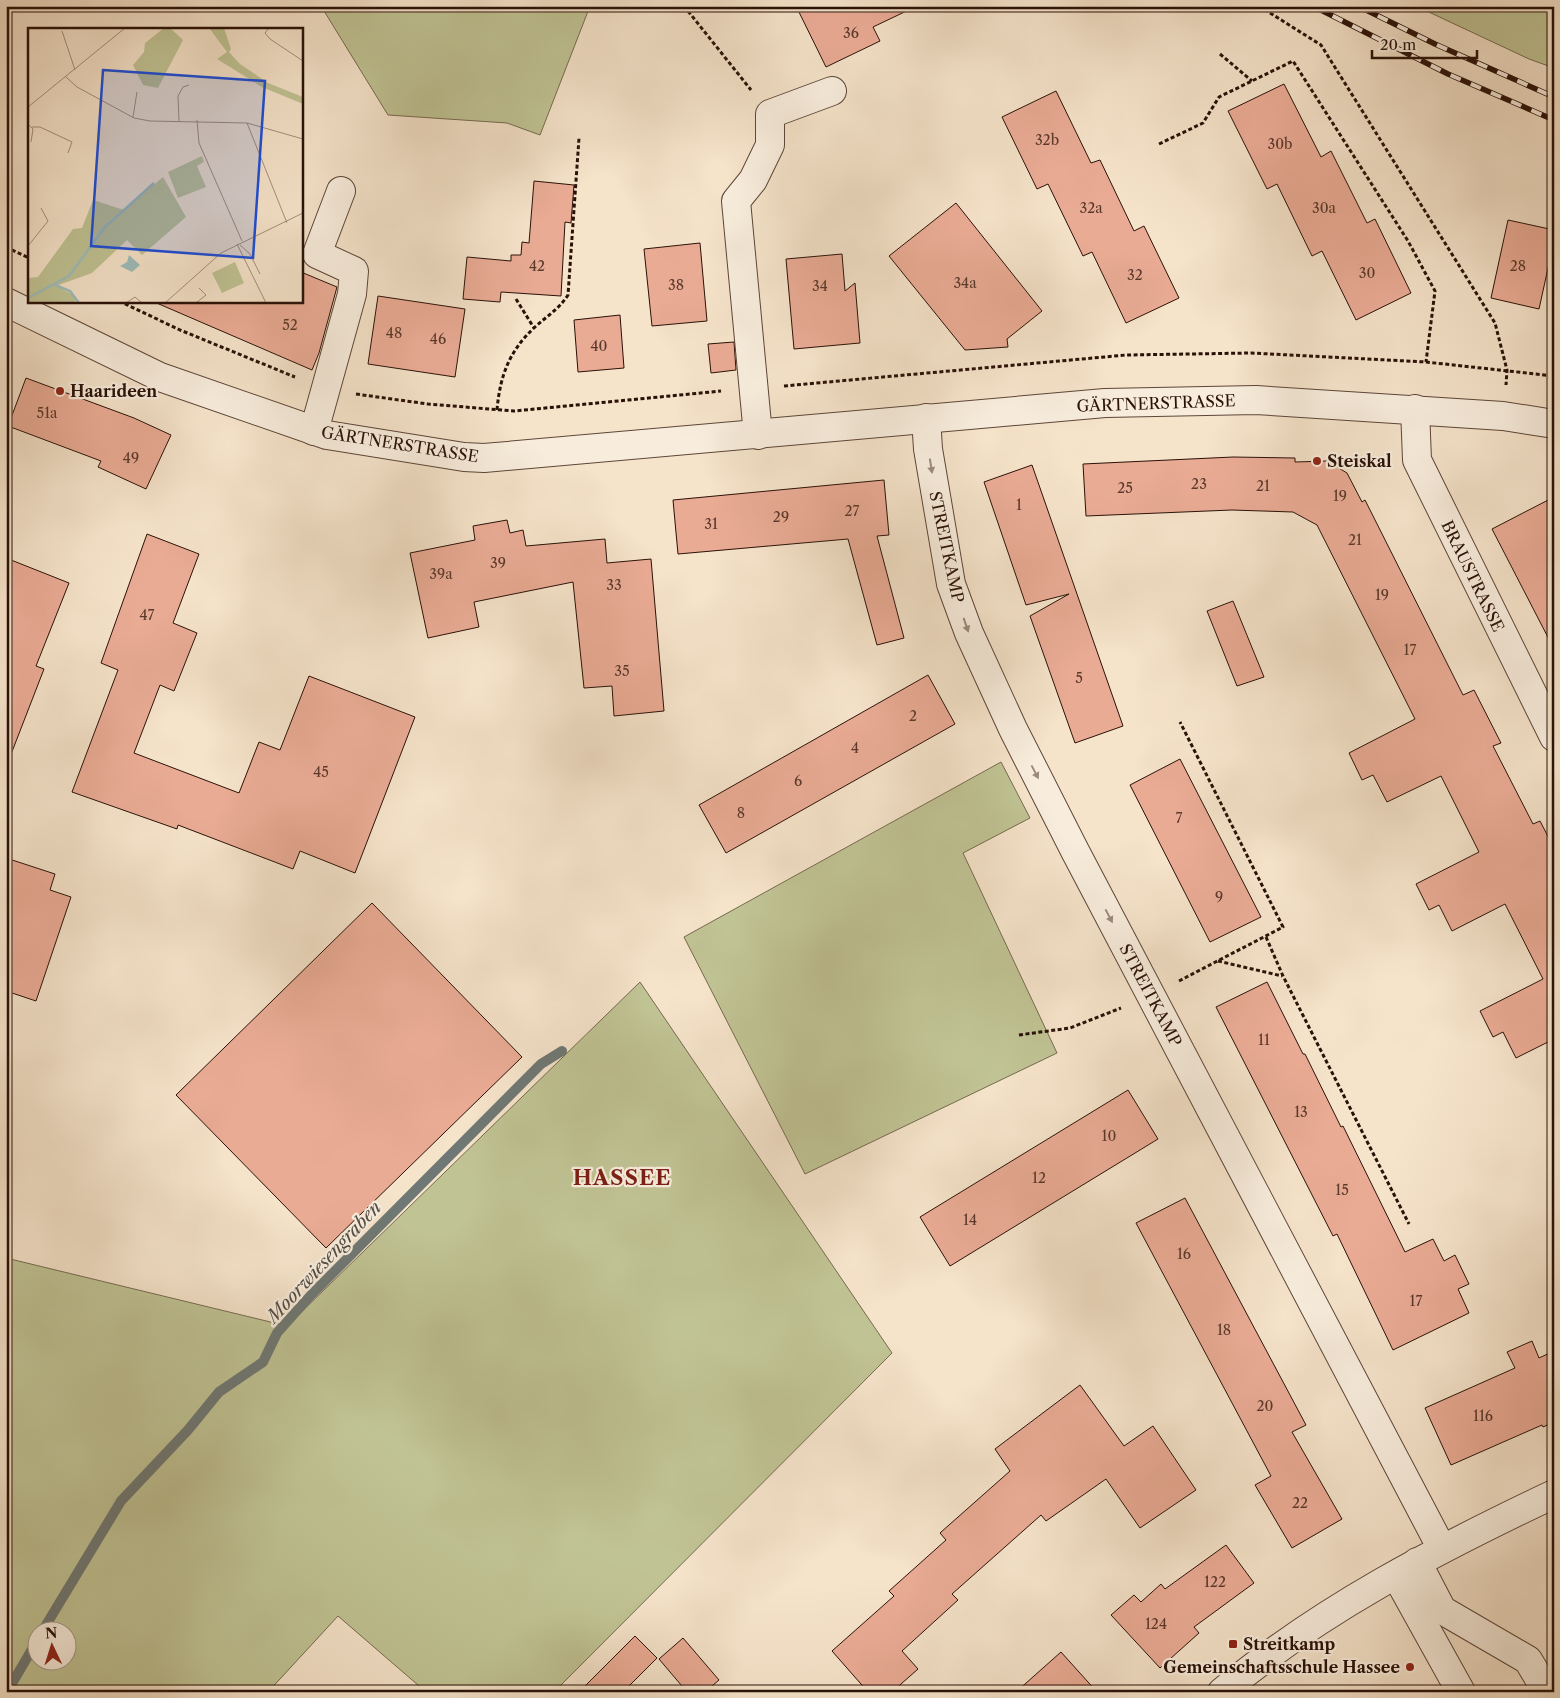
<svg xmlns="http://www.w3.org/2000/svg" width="1560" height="1698" viewBox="0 0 1560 1698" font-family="'Libre Caslon Text',serif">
  <rect width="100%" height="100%" fill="#f5e3ca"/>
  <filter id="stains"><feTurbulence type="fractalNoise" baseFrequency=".004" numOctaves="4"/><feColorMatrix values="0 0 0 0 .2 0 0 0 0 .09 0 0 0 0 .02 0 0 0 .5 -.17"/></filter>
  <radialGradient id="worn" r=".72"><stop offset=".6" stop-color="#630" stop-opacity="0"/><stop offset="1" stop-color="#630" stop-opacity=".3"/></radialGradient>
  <g fill="#c0c394" stroke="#756a4e" fill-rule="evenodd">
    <polygon points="321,6 590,6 540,135 507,123 388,115"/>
    <polygon points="1416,6 1554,6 1554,68 1529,59"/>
    <polygon points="1001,762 1030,818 963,853 1057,1053 805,1174 684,937"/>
    <path d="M640,982L892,1353L554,1692H426L338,1616L268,1692H6V1258L287,1326ZM68,1630V1660H38V1630Z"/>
  </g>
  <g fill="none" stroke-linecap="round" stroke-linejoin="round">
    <g stroke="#6f7874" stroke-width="10">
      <polyline points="43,1630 121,1501 188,1430 219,1392 263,1362 277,1333 311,1295 541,1064 562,1051"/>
      <polyline points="7,1692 38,1639"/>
    </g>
  </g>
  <g fill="#eaab95" stroke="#2a1108">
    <polygon points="796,6 917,6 873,27 880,41 826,67"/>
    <polygon points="1284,84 1321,157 1331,151 1367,223 1375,219 1411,293 1356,320 1322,251 1312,256 1277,184 1267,189 1228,111"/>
    <polygon points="1056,91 1091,163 1100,160 1134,231 1144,226 1179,298 1126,323 1092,252 1083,256 1048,184 1037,189 1002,117"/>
    <polygon points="534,181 574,185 571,223 565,222 561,296 501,292 500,302 463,299 467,257 511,261 511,255 521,255 522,242 529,243"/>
    <polygon points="956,203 1042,311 1007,339 1008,347 965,350 889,256"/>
    <polygon points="1508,220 1554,230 1554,241 1539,309 1491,298"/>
    <polygon points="700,243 707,321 652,326 644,249"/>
    <polygon points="842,254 845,291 855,283 860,343 794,349 786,259"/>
    <polygon points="301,272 337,287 319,353 312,370 152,301 301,301"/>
    <polygon points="378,296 465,309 455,377 368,364"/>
    <polygon points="620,315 624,368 578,372 574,320"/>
    <polygon points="734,342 736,370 711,373 708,344"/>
    <polygon points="26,378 134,418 171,435 146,489 98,467 101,461 8,426"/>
    <polygon points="1233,457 1295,458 1295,462 1327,461 1347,473 1362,502 1365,500 1463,695 1474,690 1501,743 1493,746 1533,824 1540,821 1554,848 1554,1039 1516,1058 1503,1032 1493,1037 1480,1011 1543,979 1505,904 1452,931 1439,905 1429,910 1416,884 1479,852 1441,776 1387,802 1373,775 1362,780 1349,753 1415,719 1317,525 1293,512 1232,510 1086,516 1083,464"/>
    <polygon points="1032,465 1123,726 1075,743 1030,616 1069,594 1026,605 984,482"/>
    <polygon points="884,480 889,535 877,536 904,638 877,645 848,539 678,554 673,500"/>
    <polygon points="1554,497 1554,649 1492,529"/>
    <polygon points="507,520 510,533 523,530 526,546 605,539 607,563 651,559 664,711 614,716 612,686 584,688 573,582 474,602 479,627 428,638 410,553 475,540 473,526"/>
    <polygon points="147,534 199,554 173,623 197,633 174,691 160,685 134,753 239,793 259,742 280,750 309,676 415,717 355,873 300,851 293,869 178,825 177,829 72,792 118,670 101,663"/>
    <polygon points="6,558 69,583 36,666 44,669 8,762 6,762"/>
    <polygon points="1233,601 1264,677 1237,686 1207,611"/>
    <polygon points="928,675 955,724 726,853 699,805"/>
    <polygon points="1180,759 1261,917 1210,942 1130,785"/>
    <polygon points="6,858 55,874 50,890 71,897 36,1001 6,991"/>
    <polygon points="372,903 522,1057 326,1248 176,1095"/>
    <polygon points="1267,982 1303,1054 1305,1054 1341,1127 1343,1126 1405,1252 1433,1239 1444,1261 1455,1255 1469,1284 1458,1289 1469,1313 1393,1350 1337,1234 1333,1236 1216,1007"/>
    <polygon points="1128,1090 1158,1139 950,1266 920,1217"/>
    <polygon points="1185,1198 1306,1425 1292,1432 1342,1519 1292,1548 1255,1485 1271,1476 1136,1223"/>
    <polygon points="1532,1341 1539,1358 1554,1351 1554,1422 1543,1427 1542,1425 1451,1465 1425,1408 1515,1368 1507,1352"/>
    <polygon points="1080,1385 1124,1446 1153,1426 1196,1490 1140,1528 1106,1479 1046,1521 1041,1515 952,1594 958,1600 902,1651 918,1669 892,1692 868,1692 832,1651 894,1596 889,1591 946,1540 940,1533 1010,1471 995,1449"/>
    <polygon points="1226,1545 1254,1583 1194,1627 1199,1633 1160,1668 1111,1615 1134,1595 1141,1602 1161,1584 1165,1589"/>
    <polygon points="635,1636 657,1658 623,1692 579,1692"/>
    <polygon points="683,1638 719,1680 705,1692 687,1692 659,1659"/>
    <polygon points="1061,1652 1097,1692 1016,1692"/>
  </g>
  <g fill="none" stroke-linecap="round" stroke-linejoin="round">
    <defs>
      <g id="minor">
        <polyline points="6,302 160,377 327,435 464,457 484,458 1105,403 1256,400 1503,416 1554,424"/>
        <polyline points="1415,409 1417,460 1554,737"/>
        <polyline points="926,418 928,449 951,584 969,633 1013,729 1075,851 1442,1549"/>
        <polyline points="314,431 352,294 354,271 317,254 341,191"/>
        <polyline points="758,435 736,201 753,180 770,145 770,114 832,91"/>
        <polyline points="1417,1562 1442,1610 1528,1660 1547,1692"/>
        <polyline points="1396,1575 1461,1692"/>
        <path d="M1222,1692C1321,1609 1438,1549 1554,1494"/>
      </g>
    </defs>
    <use href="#minor" stroke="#5d4638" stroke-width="30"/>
    <g stroke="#2a1108" stroke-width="3" stroke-dasharray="4 2.5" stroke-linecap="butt">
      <polyline points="684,6 751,90"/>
      <polyline points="1259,6 1321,45 1495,323 1507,370 1506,385"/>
      <polyline points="1220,54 1252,81"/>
      <polyline points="1159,144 1203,123 1219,97 1293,61 1408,241 1435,291 1426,362"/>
      <polyline points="6,247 29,258"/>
      <polyline points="516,299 534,328"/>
      <polyline points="119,301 180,330 295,377"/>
      <polyline points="784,386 1126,355 1251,353 1426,362 1554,376"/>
      <polyline points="356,394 428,404 514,411 721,391"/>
      <path d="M497,410C500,376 509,351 535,327C547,316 559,309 568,295L579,138"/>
      <polyline points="1266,937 1283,976 1409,1224"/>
      <polyline points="1218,961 1282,976"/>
      <polyline points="1179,981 1283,927 1180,722"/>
      <polyline points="1019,1035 1070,1028 1121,1008"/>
    </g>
    <use href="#minor" stroke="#f8eddd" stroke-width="28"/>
    <defs>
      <g id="rail">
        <polyline points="1313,6 1448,74 1554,120"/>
        <polyline points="1358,6 1435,44 1554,97"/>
      </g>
    </defs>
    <use href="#rail" stroke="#2a1108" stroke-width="5.5"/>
    <use href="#rail" stroke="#f8eddd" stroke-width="4" stroke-dasharray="11" stroke-linecap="butt"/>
  </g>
  <defs><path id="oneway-solid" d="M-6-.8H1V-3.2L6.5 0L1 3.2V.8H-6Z" transform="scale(1.25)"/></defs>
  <g fill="#9b8a7d">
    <use href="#oneway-solid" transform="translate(931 466) rotate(81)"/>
    <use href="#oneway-solid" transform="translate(966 625) rotate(71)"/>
    <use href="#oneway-solid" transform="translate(1035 772) rotate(62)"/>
    <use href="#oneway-solid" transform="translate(1109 916) rotate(62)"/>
  </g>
  <g fill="#8f2418" stroke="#f8eddd" stroke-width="2">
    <circle cx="60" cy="391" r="5"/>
    <circle cx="1317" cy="461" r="5"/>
    <rect x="1228" y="1639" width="10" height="10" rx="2.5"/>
    <circle cx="1410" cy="1667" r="5"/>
  </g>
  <g text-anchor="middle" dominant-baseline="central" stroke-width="4.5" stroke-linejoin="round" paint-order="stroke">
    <g font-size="14" fill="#5a382b">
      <text x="851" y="33">36</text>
      <text x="1047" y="140">32b</text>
      <text x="1280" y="144">30b</text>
      <text x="1091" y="208">32a</text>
      <text x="1324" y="208">30a</text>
      <text x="537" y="266">42</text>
      <text x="1518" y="266">28</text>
      <text x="1367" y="273">30</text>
      <text x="1135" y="275">32</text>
      <text x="965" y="283">34a</text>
      <text x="676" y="285">38</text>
      <text x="820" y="286">34</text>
      <text x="290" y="325">52</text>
      <text x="394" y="333">48</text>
      <text x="438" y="339">46</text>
      <text x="599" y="346">40</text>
      <text x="47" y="413">51a</text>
      <text x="131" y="458">49</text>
      <text x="1199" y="484">23</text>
      <text x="1263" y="486">21</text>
      <text x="1125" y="488">25</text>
      <text x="1340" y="496">19</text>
      <text x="1019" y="505">1</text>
      <text x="852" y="511">27</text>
      <text x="781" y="517">29</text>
      <text x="711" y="524">31</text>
      <text x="1355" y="540">21</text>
      <text x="498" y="563">39</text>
      <text x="441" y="574">39a</text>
      <text x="614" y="585">33</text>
      <text x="1382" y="595">19</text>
      <text x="147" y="615">47</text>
      <text x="1410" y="650">17</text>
      <text x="622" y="671">35</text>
      <text x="1079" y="678">5</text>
      <text x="913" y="716">2</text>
      <text x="855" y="748">4</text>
      <text x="321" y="772">45</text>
      <text x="798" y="781">6</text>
      <text x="741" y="813">8</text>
      <text x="1179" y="818">7</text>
      <text x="1219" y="897">9</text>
      <text x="1264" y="1040">11</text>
      <text x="1301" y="1112">13</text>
      <text x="1109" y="1136">10</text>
      <text x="1039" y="1178">12</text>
      <text x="1342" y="1190">15</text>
      <text x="970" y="1220">14</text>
      <text x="1184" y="1254">16</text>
      <text x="1416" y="1301">17</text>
      <text x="1224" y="1330">18</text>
      <text x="1265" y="1406">20</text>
      <text x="1483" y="1416">116</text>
      <text x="1300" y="1503">22</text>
      <text x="1215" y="1582">122</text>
      <text x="1156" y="1624">124</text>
    </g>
    <g font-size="16" font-weight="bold" fill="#2a1108" stroke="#f8eddd" text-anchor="start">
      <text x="70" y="391">Haarideen</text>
      <text x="1327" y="461">Steiskal</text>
      <text x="1243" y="1644">Streitkamp</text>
      <text x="1400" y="1667" text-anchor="end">Gemeinschaftsschule Hassee</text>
    </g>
    <g font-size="16" fill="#2a1108" stroke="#f8eddd">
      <text transform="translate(1156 403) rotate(-2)">GÄRTNERSTRASSE</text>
      <text transform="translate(400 444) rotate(9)">GÄRTNERSTRASSE</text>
      <text transform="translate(947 547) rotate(78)">STREITKAMP</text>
      <text transform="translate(1473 576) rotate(64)">BRAUSTRASSE</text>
      <text transform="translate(1151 995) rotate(62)">STREITKAMP</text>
    </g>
    <g font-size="18" font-style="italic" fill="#524d47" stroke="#f8eddd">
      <text transform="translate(324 1262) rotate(-47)">Moorwiesengraben</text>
    </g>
    <g font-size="21" font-weight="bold" letter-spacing="1" fill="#7a1f14" stroke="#f8eddd">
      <text x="622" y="1177">HASSEE</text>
    </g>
  </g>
  <g transform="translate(28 28)">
    <rect width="275" height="275" fill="#f5e3ca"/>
    <path d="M136,0H142L155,12L130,60L115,57L105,37L116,24L117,15ZM181,0H196L203,21L201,24L212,36L240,55L275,69V76L234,59L189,31L199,24ZM174,128L176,134L169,138L178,159L150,170L140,144ZM135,149L158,189L114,227L99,212L64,245L28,258L44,266L48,273L45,275H0V250L10,249L45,201L54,200L65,172L96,182ZM207,234L216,255L194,265L184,245Z" fill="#c0c394"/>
    <path d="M101,227L112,237L104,244L92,238L99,234Z" fill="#9dbdbc"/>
    <path fill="none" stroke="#9dbdbc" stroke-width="2.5" d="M27,257L42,263L51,275M0,270L41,248L77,199L126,155"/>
    <path fill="none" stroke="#a48f7c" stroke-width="1" d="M241,0L237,5L242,11L275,33M34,3L47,42M38,49L49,59L106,90L122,93L219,95L275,111M0,79L97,0M105,89L109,64M169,92L171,115L214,213M151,93L150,68L155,59L161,57M219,95L259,195M0,96L5,101L3,114M4,99H12L44,114L40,125M209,216L238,275M212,217L222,226L232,246M0,218L20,193L13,180M98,275L107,269L114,275M137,275L193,225L275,185M168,275L178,267L171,260"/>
    <path fill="#1d4ed8" fill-opacity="0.15" stroke="#1d4ed8" stroke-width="2.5" d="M75,42L237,53L225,230L63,218Z"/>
    <rect width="275" height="275" fill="none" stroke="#2a1108" stroke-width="2.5"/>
  </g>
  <rect width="1560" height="1698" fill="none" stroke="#f5e3ca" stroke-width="25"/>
  <rect x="8" y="8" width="1545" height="1683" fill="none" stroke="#2a1108" stroke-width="2.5"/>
  <rect x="12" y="12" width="1535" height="1673" fill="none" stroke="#2a1108"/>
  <g transform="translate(52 1646) rotate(356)"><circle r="24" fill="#f8eddd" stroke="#a69588"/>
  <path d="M0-4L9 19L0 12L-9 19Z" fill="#8f2418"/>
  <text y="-8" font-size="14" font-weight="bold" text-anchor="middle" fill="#2a1108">N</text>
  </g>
  <path d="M1372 50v8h105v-8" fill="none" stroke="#2a1108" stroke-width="2.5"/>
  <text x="1380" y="50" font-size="15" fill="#2a1108" stroke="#f8eddd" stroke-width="4" paint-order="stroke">20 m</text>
  <rect width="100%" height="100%" filter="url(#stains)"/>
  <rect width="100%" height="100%" fill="url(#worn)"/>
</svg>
